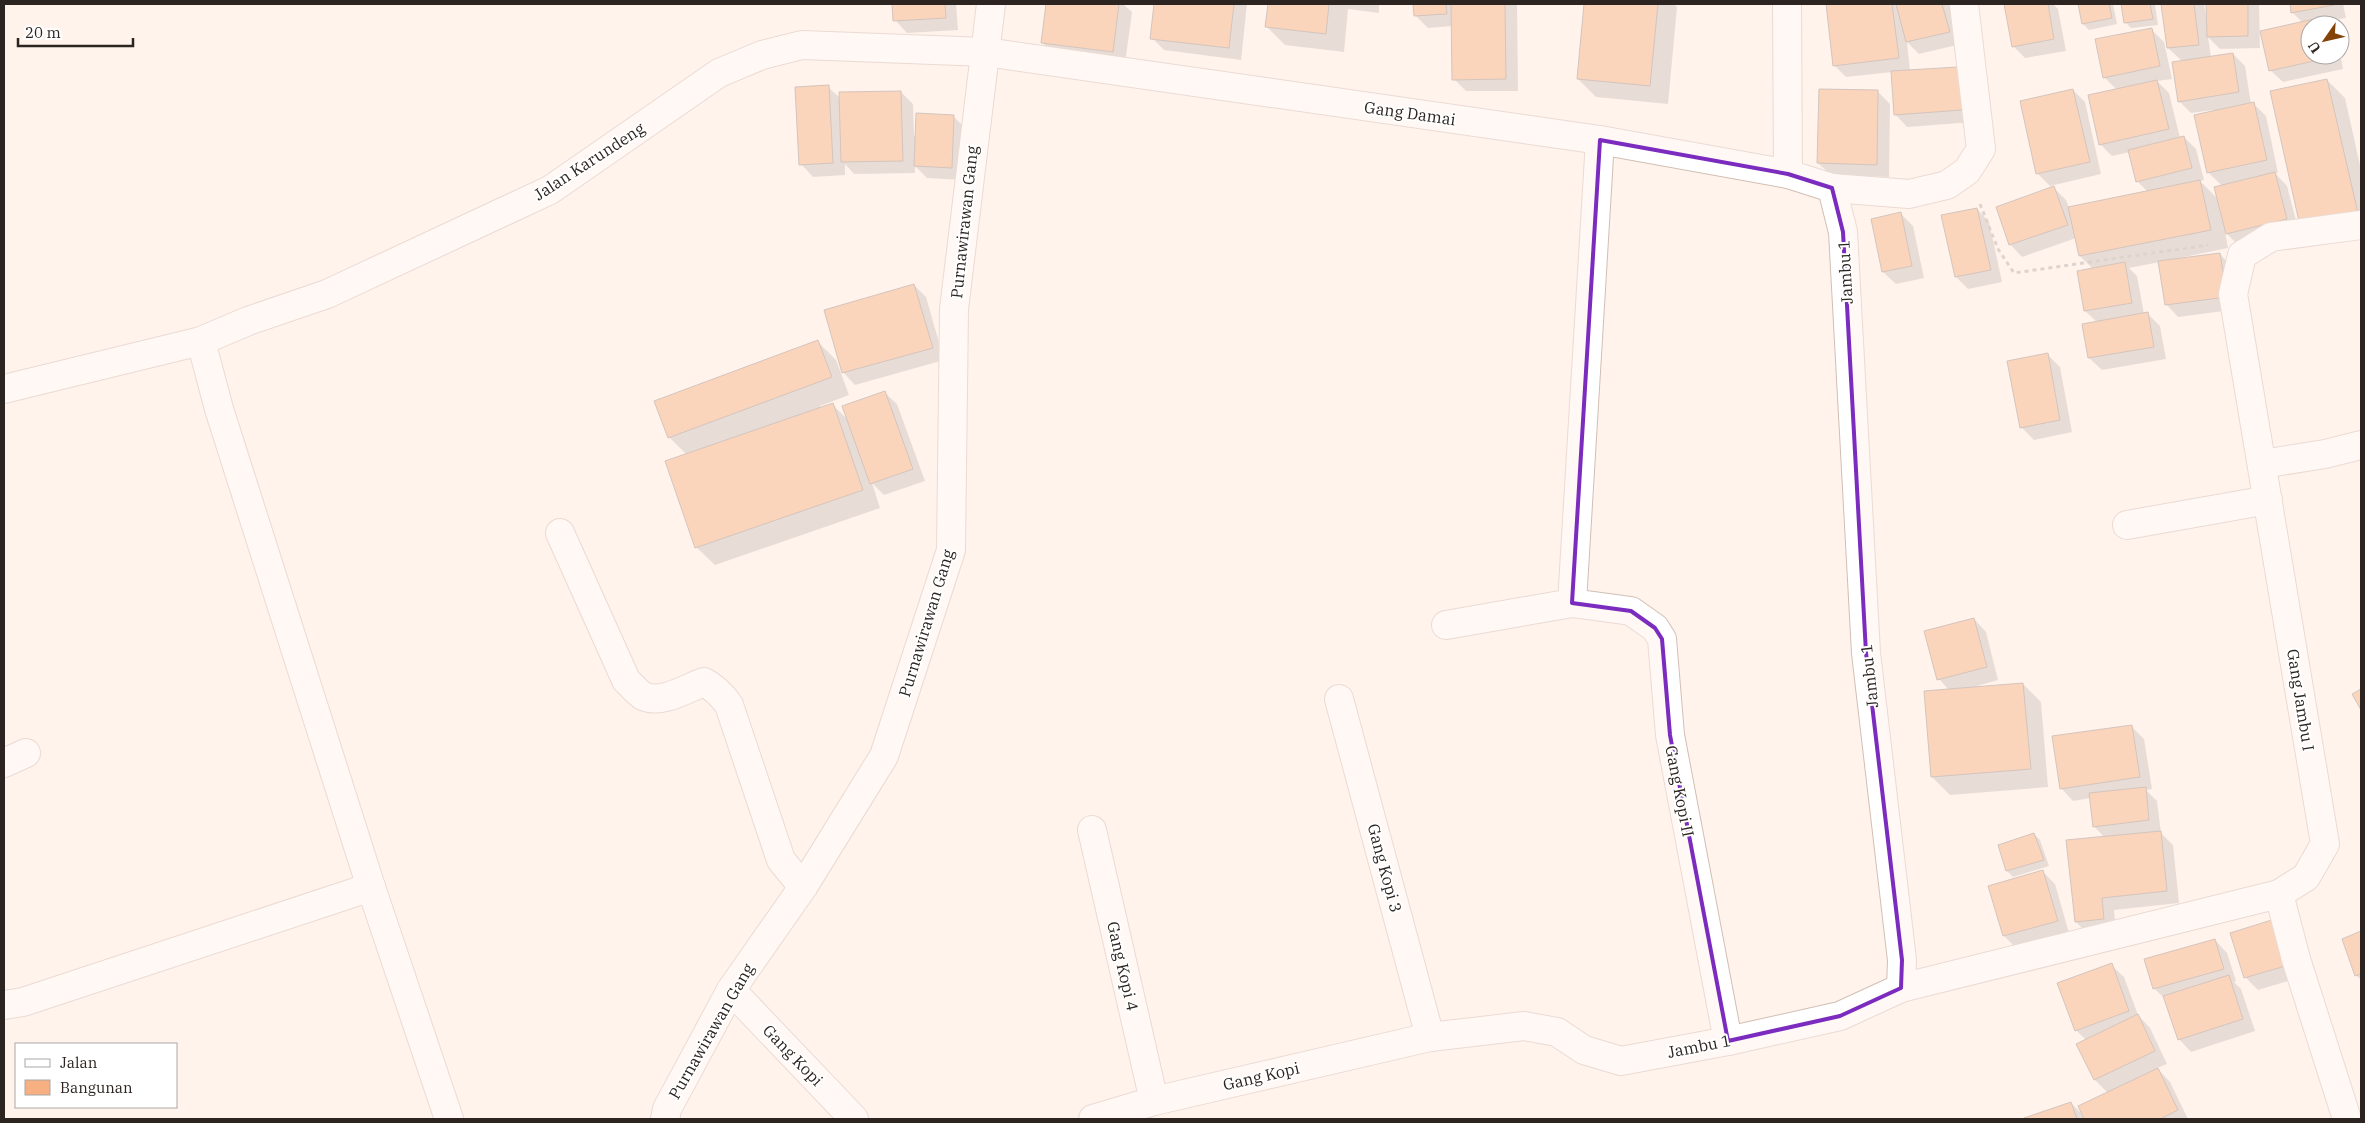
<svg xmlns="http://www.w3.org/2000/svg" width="2365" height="1123" viewBox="0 0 2365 1123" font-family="'IBM Plex Serif',serif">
  <rect width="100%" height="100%" fill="#fff3ec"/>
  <g fill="#0003">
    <polygon points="894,4 956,4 958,30 907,33 895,20"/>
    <polygon points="1047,4 1123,4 1132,12 1125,64 1054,55 1042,42"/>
    <polygon points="1155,4 1247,4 1241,60 1164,50 1152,38"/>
    <polygon points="1269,4 1379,4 1379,13 1348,9 1344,52 1285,45 1267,27"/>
    <polygon points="1414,4 1517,4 1518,91 1466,91 1454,79 1453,26 1428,28 1416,16"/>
    <polygon points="1585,4 1674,4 1677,7 1668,104 1596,97 1578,79"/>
    <polygon points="1827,4 1951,4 1961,44 1919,54 1907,42 1910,71 1958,68 1974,122 1907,127 1895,114 1892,72 1846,77 1834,65"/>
    <polygon points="2005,4 2053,4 2058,9 2066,51 2025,58 2013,46"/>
    <polygon points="2079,4 2113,4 2117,24 2089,30 2083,24"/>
    <polygon points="2122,4 2155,4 2158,25 2131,28 2125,22"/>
    <polygon points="2162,4 2204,4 2206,16 2207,16 2207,4 2259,4 2260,48 2220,49 2208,37 2211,57 2233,54 2245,66 2251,104 2254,104 2266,116 2278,173 2275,173 2287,186 2299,232 2239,246 2225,232 2228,248 2179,258 2179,260 2220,254 2232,267 2239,309 2178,317 2166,304 2160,262 2129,268 2137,276 2144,314 2148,314 2160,326 2166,359 2102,370 2089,358 2097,322 2085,311 2078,272 2093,269 2080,256 2076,238 2022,257 2010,244 2054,188 2066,200 2069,208 2148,192 2137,181 2130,152 2112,156 2100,144 2117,90 2104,77 2151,29 2164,42 2172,79 2157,81 2169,93 2180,138 2184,137 2196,149 2204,180 2200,181 2219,200 2222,186 2208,172 2213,110 2191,113 2179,101 2182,61 2168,48"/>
    <polygon points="2291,4 2343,4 2346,18 2326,21 2330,25 2310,25 2310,55 2340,53 2343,69 2283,82 2270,70 2303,23 2293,13"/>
    <polygon points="2327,80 2345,98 2361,170 2361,234"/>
    <polygon points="828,87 840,98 901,92 913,104 914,136 953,116 965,128 964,180 927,178 915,166 915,173 854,174 845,164 845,175 813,177 801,164"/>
    <polygon points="2073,90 2085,102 2101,174 2050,186 2037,173"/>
    <polygon points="1877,91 1890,104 1889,177 1831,175 1818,163"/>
    <polygon points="1977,209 1989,222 2002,282 1968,289 1956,277"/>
    <polygon points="1901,214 1913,226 1924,278 1896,284 1883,272 1872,220"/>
    <polygon points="914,285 926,297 944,360 855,385 843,372"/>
    <polygon points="818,342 836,360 849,395 820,406 820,408 832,404 848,420 884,392 897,404 925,481 884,495 872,483 880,508 715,565 696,547 687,455 669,437"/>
    <polygon points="2047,354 2060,367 2072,432 2034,440 2021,427"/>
    <polygon points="1974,619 1986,632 1998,680 1970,688 2023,684 2041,702 2048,787 1950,795 1932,777 1949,690 1939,679"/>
    <polygon points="2131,726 2144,739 2152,789 2146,790 2157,801 2161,833 2173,845 2179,903 2114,910 2116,932 2088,934 2076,922 2105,838 2094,826 2091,798 2073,801 2061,788"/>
    <polygon points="2034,834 2040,840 2049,866 2013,877 2007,871 1999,846"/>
    <polygon points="2043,872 2055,884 2069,933 2016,948 2004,936"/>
    <polygon points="2275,920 2301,977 2258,990 2245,977"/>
    <polygon points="2361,933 2361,980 2357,976 2343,939"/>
    <polygon points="2215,940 2227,953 2236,981 2234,982 2241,989 2255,1031 2191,1052 2179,1039 2166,1000 2154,988"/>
    <polygon points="2111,965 2124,977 2138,1015 2150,1028 2167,1064 2157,1068 2170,1082 2188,1119 2026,1119 2071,1103 2082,1114 2108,1093 2095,1080 2077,1044 2086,1040 2076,1030"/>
  </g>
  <g fill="#f6b081" stroke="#9e8d83">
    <polygon points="892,4 945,4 946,18 893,21"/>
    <polygon points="1046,4 1119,4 1113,52 1041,43"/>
    <polygon points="1154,4 1234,4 1229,48 1150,39"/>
    <polygon points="1268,4 1329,4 1326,34 1265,27"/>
    <polygon points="1413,4 1446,4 1447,14 1414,16"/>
    <polygon points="1451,4 1505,4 1506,79 1452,80"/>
    <polygon points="1584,4 1658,4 1650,86 1577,79"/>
    <polygon points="1826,4 1892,4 1899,58 1833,66"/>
    <polygon points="1896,4 1942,4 1950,32 1906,42"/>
    <polygon points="2004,4 2048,4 2054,39 2012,47"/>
    <polygon points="2078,4 2109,4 2112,18 2082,24"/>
    <polygon points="2121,4 2150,4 2153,19 2124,23"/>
    <polygon points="2161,4 2194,4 2199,45 2167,48"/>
    <polygon points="2206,4 2248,4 2248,36 2207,37"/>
    <polygon points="2290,4 2334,4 2334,5 2291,13"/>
    <polygon points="2323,17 2325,25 2310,25 2310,55 2331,55 2332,57 2269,71 2260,31"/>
    <polygon points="2152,28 2160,66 2103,78 2095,39"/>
    <polygon points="2233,53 2239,92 2178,102 2172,62"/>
    <polygon points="1958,67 1962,110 1894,115 1891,71"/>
    <polygon points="2327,79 2358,213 2300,226 2270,91"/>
    <polygon points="2157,80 2169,129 2099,145 2088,95"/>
    <polygon points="829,85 833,163 799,165 795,87"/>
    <polygon points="1819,89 1878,90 1877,165 1817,163"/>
    <polygon points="2073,89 2090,162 2036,174 2020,101"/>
    <polygon points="901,91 903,161 841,162 839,92"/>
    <polygon points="2254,102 2267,160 2207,173 2194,115"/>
    <polygon points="916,113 954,115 952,168 914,166"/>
    <polygon points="2184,136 2192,168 2136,182 2128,150"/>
    <polygon points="2275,172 2287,219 2226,234 2214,187"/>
    <polygon points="2200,180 2211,230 2079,256 2068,207"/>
    <polygon points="2054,186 2068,225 2009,245 1996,207"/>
    <polygon points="1977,208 1991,270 1955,277 1941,215"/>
    <polygon points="1901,212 1912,266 1882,272 1871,219"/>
    <polygon points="2220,253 2227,297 2165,305 2158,261"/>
    <polygon points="2125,262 2132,303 2084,311 2077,271"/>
    <polygon points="914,284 933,348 842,373 824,310"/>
    <polygon points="2148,312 2154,347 2088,358 2082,324"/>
    <polygon points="818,340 832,377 668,438 654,401"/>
    <polygon points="2048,353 2060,420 2020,428 2007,361"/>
    <polygon points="885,391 913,469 870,484 842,406"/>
    <polygon points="833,403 863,490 695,548 665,461"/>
    <polygon points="1974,618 1987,667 1937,680 1924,631"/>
    <polygon points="2023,683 2031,769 1931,777 1924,691"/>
    <polygon points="2361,689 2361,710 2352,694"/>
    <polygon points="2132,725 2140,777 2060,789 2052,736"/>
    <polygon points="2146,787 2149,820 2093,827 2089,793"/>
    <polygon points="2161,831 2167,891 2102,898 2104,919 2075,922 2066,840"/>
    <polygon points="2034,833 2044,860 2006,871 1998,845"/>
    <polygon points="2043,870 2058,921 2003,936 1988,886"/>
    <polygon points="2275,919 2289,965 2244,978 2230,933"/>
    <polygon points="2361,931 2361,974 2355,976 2342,939"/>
    <polygon points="2215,939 2224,969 2153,989 2144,959"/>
    <polygon points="2112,963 2129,1011 2075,1031 2057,983"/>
    <polygon points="2229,975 2243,1019 2178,1040 2163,996"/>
    <polygon points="2138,1014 2155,1051 2094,1080 2076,1044"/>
    <polygon points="2158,1068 2178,1110 2160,1119 2084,1119 2078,1106"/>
    <polygon points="2071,1102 2077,1119 2024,1119 2024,1118"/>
  </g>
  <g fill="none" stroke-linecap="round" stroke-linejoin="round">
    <defs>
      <g id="minor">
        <polyline points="1787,4 1788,174"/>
        <polyline points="1832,188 1843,232 1866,653 1902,960 1901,988"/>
        <polyline points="201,341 219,409 371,887 449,1119"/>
        <polyline points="4,389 201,341 248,321 327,294 550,190 719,73 762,55 802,45 986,52 1600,140 1788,174 1832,188 1909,194 1947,185 1967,171 1981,149 1964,4"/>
        <polyline points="2262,464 2325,454 2361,445"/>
        <polyline points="2127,525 2268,500"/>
        <path d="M560,533L626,680C631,685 637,692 643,696C661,705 687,688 704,682C715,688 722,695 729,705L781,860L803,887"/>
        <polyline points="1572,603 1600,140"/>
        <polyline points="1446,625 1572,603 1631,611 1655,628 1662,639 1670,735 1728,1041"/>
        <polyline points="1339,699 1430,1037"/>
        <polyline points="4,763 26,753"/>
        <polyline points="1092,830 1154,1101"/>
        <polyline points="731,990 854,1119"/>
        <polyline points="4,1005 23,1002 371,887"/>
        <polyline points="1093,1119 1154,1101 1430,1037 1524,1026 1557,1032 1584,1050 1621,1061 1728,1041 1840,1016 1901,988 2279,894"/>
        <polyline points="2347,1119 2296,959 2279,894 2306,877 2325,844 2233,294 2242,255 2271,237 2361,225"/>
      </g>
      <polyline id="tertiary" points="665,1119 667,1109 731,990 803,887 884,756 951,550 954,309 991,4"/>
    </defs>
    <use href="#minor" stroke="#d1bfb4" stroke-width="30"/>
    <use href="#tertiary" stroke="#d1bfb4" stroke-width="30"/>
    <polyline stroke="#b8aea8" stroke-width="3" stroke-dasharray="4 4" stroke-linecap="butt" points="1980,204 1998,249 2014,273 2208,245"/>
    <use href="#minor" stroke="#fff" stroke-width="28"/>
    <use href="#tertiary" stroke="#fff" stroke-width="28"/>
  </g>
  <path d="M0 0H2365V1123H0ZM1600,140L1788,174L1832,188L1843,232L1866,653L1902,960L1901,988L1840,1016L1728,1041L1670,735L1662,639L1655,628L1631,611L1572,603Z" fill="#fff3ec" fill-opacity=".55" fill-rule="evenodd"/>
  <path fill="none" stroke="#7b2cbf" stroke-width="4" stroke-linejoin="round" d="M1600,140L1788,174L1832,188L1843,232L1866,653L1902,960L1901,988L1840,1016L1728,1041L1670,735L1662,639L1655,628L1631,611L1572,603Z"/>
  <g text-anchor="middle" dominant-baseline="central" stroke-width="4" stroke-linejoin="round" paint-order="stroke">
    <g font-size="16" fill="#2b2420" stroke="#fff">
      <text transform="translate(1410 113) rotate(8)">Gang Damai</text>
      <text transform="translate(589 161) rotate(-33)">Jalan Karundeng</text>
      <text transform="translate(964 222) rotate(-84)">Purnawirawan Gang</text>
      <text transform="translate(1845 272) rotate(-93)">Jambu 1</text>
      <text transform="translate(926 623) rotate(-73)">Purnawirawan Gang</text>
      <text transform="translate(1869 676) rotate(-96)">Jambu 1</text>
      <text transform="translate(2301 700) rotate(81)">Gang Jambu I</text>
      <text transform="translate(1680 791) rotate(79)">Gang Kopi II</text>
      <text transform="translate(1385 868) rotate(75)">Gang Kopi 3</text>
      <text transform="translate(1123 966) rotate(77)">Gang Kopi 4</text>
      <text transform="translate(711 1031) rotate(-60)">Purnawirawan Gang</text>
      <text transform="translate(1699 1046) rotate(-11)">Jambu 1</text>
      <text transform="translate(793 1055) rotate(46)">Gang Kopi</text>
      <text transform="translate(1261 1076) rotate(-13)">Gang Kopi</text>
    </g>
  </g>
  <rect width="2365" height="1123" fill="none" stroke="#2b2420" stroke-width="10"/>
  <rect x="15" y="1043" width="162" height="65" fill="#ffffff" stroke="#aaa7a6"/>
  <rect x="25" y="1059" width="25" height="8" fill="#ffffff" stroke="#aaa7a6"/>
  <text x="60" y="1068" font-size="15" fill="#2b2420">Jalan</text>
  <rect x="25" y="1080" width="25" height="15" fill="#f6b081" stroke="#aaa7a6"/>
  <text x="60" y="1093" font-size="15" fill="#2b2420">Bangunan</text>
  <g transform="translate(2325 40) rotate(236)"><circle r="24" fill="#ffffff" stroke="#aaa7a6"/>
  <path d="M0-4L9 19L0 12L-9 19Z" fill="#834309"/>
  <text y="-8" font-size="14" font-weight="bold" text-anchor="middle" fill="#2b2420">U</text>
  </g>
  <path d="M18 38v8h115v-8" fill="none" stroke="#2b2420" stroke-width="2.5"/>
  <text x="25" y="38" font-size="15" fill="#2b2420" stroke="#ffffff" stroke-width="4" paint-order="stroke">20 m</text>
</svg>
